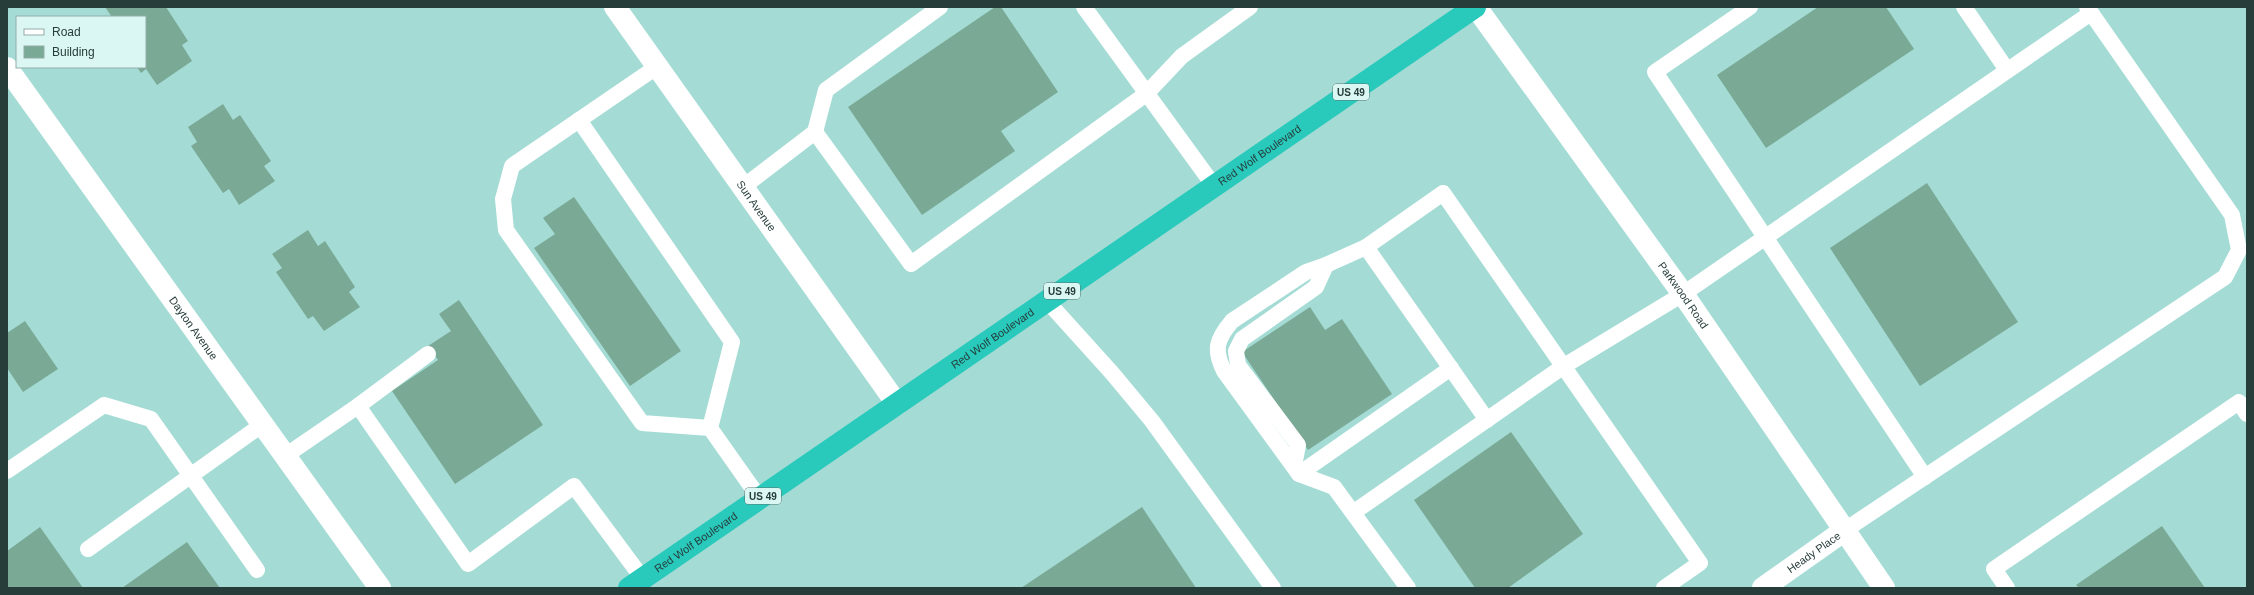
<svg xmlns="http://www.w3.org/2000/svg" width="2254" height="595" viewBox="0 0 2254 595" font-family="Helvetica,sans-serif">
  <rect width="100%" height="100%" fill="#a4dcd5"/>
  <g fill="#7aa995">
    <polygon points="105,7 166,7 188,41 182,45 192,61 157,85 146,69 141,73 137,67 145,67 145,17 112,17"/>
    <polygon points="995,7 1001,7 1058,92 1001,131 1015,151 922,215 848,107"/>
    <polygon points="1818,7 1886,7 1914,49 1766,148 1717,75"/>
    <polygon points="223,104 233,120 240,115 271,161 264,166 275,181 239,205 229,189 223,193 191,146 197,142 188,127"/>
    <polygon points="1927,183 2018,322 1920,386 1830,248"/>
    <polygon points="574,197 681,351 630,386 534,248 555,234 543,218"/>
    <polygon points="308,230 318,246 325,241 355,287 349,292 360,307 324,331 313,316 308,319 276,272 282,268 272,254"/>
    <polygon points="459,300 543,425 455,484 392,391 438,360 428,346 451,331 439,314"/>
    <polygon points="1310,307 1325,330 1342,319 1392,394 1308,450 1242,352"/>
    <polygon points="25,321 58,369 23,392 7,368 7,333"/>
    <polygon points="1511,432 1583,534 1508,588 1475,588 1414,500"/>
    <polygon points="1142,507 1196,588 1021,588"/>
    <polygon points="2162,526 2205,588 2079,588 2076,585"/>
    <polygon points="40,527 83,588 7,588 7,551"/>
    <polygon points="187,542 220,588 122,588"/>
  </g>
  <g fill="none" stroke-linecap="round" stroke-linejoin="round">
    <g stroke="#fff" stroke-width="16">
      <polyline points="1084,7 1214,186"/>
      <polyline points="1750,7 1655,72 1925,477"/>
      <polyline points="1964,7 2007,70"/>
      <polyline points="658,66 512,166 503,199 506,230 642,423 710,428 760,499"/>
      <polyline points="579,120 732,342 710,428"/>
      <polyline points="815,132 826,90 940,7"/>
      <polyline points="743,187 815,132 911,264 1146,94 1182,56 1250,7"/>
      <polyline points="1366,247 1487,420"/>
      <polyline points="1047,301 1112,373 1152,421 1273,588"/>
      <polyline points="358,406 428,354"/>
      <polyline points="285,456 358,406 468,564 574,486 643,579"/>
      <polyline points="1294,466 1298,445 1238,365 1236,351 1242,339 1316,287 1326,265"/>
      <polyline points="7,471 104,405 151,419 257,570"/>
      <polyline points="1299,474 1451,368"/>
      <polyline points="1354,512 1564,366 1683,294 2091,13"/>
      <polyline points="1845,530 2225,277 2239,250 2232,215 2087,7"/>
      <polyline points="88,549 263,424"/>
      <path d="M1408,588L1334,487L1299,474L1224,371C1213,349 1217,339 1232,321L1306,272L1326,265L1366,247L1443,193L1700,563L1664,588"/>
      <polyline points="2007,588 1994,569 2239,402 2247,414"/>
    </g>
    <g stroke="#fff" stroke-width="22">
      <path id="s1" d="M615,7L897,404"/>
      <path id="s2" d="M1476,7L1683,294L1884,588"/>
      <path id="s3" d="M7,68L380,588"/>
      <path id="s4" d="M1763,588L1845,530"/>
    </g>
    <path stroke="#29c9bc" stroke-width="22" id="s5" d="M629,588L1475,7"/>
  </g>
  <g text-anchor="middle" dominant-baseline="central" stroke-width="4" stroke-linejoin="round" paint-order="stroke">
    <g fill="#dbf7f3" stroke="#5c7572" stroke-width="1">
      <rect x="1333" y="84" width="36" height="16" rx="3"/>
      <rect x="1044" y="283" width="36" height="16" rx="3"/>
      <rect x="745" y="488" width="36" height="16" rx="3"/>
    </g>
    <g font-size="10" font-weight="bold" fill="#263d3a">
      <text x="1351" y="92">US 49</text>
      <text x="1062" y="291">US 49</text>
      <text x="763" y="496">US 49</text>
    </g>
    <g font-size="11" fill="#263d3a" stroke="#dbf7f3">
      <text stroke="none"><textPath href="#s5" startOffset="765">Red Wolf Boulevard</textPath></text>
      <text stroke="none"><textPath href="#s1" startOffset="244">Sun Avenue</textPath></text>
      <text stroke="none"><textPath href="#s2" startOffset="355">Parkwood Road</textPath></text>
      <text stroke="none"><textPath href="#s3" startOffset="320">Dayton Avenue</textPath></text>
      <text stroke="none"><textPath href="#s5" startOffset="441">Red Wolf Boulevard</textPath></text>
      <text stroke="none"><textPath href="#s5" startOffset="81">Red Wolf Boulevard</textPath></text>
      <text stroke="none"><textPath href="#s4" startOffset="62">Heady Place</textPath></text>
    </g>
  </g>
  <rect width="2254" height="595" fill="none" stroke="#263d3a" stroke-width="16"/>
  <rect x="16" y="16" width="130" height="52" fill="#dbf7f3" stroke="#93ada9"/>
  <rect x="24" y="29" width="20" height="6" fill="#ffffff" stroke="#93ada9"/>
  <text x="52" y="36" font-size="12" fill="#263d3a">Road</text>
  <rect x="24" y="46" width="20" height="12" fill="#7aa995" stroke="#93ada9"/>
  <text x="52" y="56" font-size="12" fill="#263d3a">Building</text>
</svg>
